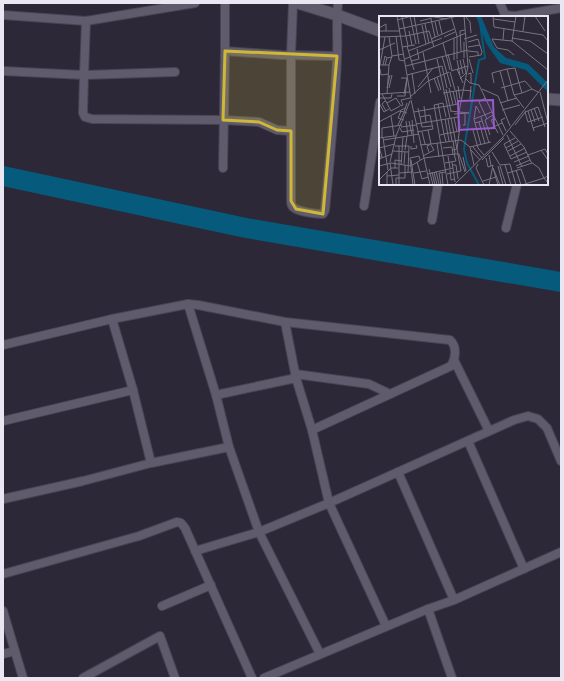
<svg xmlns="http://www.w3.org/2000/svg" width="564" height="681" viewBox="0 0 564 681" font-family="Mulish,sans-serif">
  <rect width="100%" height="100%" fill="#2c2837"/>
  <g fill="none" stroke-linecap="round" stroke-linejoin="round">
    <polyline stroke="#065a7c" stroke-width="20" points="3,176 246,228 561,282"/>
    <defs>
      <g id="minor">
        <polyline points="225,3 225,51 282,55 337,56"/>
        <path d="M293,3L291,55V201C291,204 291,205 293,207C298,212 316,214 323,214L325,210C330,159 335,109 337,58C338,40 336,21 338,3"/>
        <polyline points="500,3 505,15 515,16 561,8"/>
        <polyline points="3,15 86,21 195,3"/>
        <polyline points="3,71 84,75 86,21"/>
        <polyline points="175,72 84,75 83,113 85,117 92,119 223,120 259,122 277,130 291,131"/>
        <polyline points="223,168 225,51"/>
        <polyline points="364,206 380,102"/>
        <polyline points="432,220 438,184"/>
        <polyline points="506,228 517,184"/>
        <path d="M188,304L198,305L285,322L450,340C457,346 456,358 451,366L312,430"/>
        <polyline points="112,319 188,304 216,395 229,447 259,532 320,654"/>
        <polyline points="285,322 296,378"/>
        <polyline points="3,345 112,319 133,390 151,463"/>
        <polyline points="454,360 489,431"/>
        <polyline points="295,374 369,384 390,394"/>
        <polyline points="216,395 296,378 312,430 329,503 386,626"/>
        <polyline points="3,421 133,390"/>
        <polyline points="468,441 524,569"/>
        <polyline points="398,472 454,600"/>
        <polyline points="3,499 83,481 151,463 229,447"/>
        <polyline points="195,551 259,532 329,503 514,420 528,416 538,419 547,428 561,461"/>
        <polyline points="3,574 139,536 177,522 181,523 185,528 252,678"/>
        <polyline points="162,606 211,585"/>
        <polyline points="428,609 452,678"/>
        <polyline points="3,611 23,678"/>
        <polyline points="3,654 15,651"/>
        <polyline points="83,678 160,636 175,678"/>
        <polyline points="264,678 428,609 454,600 561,552"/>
      </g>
      <g id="tertiary">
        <polyline points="298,3 337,15 380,31"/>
        <polyline points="547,99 561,100"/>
      </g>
    </defs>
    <use href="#minor" stroke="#484451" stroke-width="10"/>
    <use href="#tertiary" stroke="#484451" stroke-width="13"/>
    <use href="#minor" stroke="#605b6c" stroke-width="8"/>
    <use href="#tertiary" stroke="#605b6c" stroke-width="11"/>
  </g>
  <path fill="#cfb837" fill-opacity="0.2" stroke="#cfb837" stroke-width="3" stroke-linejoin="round" d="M225,51L337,56L323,214L296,209L291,201V131L277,130L259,122L223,120Z"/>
  <g transform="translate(379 16)">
    <rect width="169" height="169" fill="#2c2837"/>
    <path d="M97,0H102L115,31L127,42L149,48L169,67V76L147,54L121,47L107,27Z" fill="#065a7c"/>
    <path fill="none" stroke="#065a7c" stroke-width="2" d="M100,0L106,42L100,44L85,133L88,147L100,169M111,31L119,42"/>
    <path fill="none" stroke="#787482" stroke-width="1" d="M18,0L32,83M31,0L37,28M35,0L40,28M49,0L68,3M72,0L78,20V43M86,0L91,6L92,17M114,0L115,11L164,19L169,25M137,0L133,25L169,54M156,0L166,15M23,1L29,30M52,3L56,21M115,3L136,6M18,4L33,0M41,5L53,2M60,5L63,18M56,6L59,19M0,7V33M46,8L50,27M43,9L47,28M0,12L7,8V15M20,13L79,0M0,15H21M30,15L33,29M144,15L146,0M17,20L20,44L26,45M0,21L27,20L50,15L55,31M65,21L76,16M75,22V44M133,22L151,25L169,38M52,23L75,13M85,23L98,19M124,24L125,12M133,25L113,23L118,32L129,34L135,39M85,26V42M89,26L99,23L103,36L102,39L90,41M64,27L71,54M28,30L35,54M23,31L36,29M89,31L101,29M0,34L16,27M29,35L63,22M82,35L81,15L86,14M89,35L99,36V39M44,36L52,77M69,38L73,54M13,40L25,38M63,40L72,71M26,43L87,17M58,43L71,102M90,43L94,57M78,44L81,59M81,44L84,58M32,45L40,43L38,33M1,49H10L13,40L10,21M1,49L6,21M4,49L6,40L8,42M6,49L8,42L13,41M27,50L89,34M1,53L2,59L9,58M78,53L84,67M128,53L136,52L140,67L143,77L135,79M72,55L89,50M121,55L129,85M71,56L76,74M33,57L36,78M89,58L92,57V67M28,59L63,50L68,72M58,61L62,74M22,62H28L25,78M55,62L60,75M81,63L87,57L84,43M87,63L91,67L100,69L124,119M115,67L113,57L128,53L135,79L145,92M79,70L81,83M39,71L54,52M8,72L11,59M10,72L13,59M70,72L74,89M122,72L146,65L153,73M67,73L72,95M103,73L119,80L131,110M74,75L77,88M161,76L169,107M64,77L83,74L93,75M143,77L153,73L159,76M0,78L31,76M3,78L12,95L21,90M8,78L10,49M18,80H26L28,63M31,81L49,65L70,56M0,82H12L13,78M106,82L100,86L108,103M91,83L92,70M32,84L51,169M6,85L3,88L7,95M0,87L5,96L10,93M8,87L17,82L22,90L24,89M28,87L25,96L28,97M121,87L138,82M59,88L65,118L81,115M24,89L22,84L31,82M55,89L69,169M55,89L64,87L67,101M45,90L47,106M155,92L160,105M123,94L141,89M152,94L156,106M22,95L19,102L25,104M71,95L90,97M149,95L155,115M35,96L79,88L77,74M146,96L159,91L166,111M146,96L149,106L164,101M75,98L90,97M12,100L15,120H17M41,101L43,111L53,110M102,101L110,127M72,102L78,133L74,134M75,102L78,116M126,102L122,104L127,115M66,103L70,125M69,103L73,125M95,103L97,90L101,97M116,103L112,104L119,117M33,104L35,127M27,105L29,120M30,105L33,119M0,106L26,92M100,106L106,128M96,107L95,103L113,96M37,108L79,101M19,109L25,96L21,95M84,109H86V98M136,109L147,95M22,111L37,109M21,112L23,116L35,114M154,112L169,107M110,113L123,107M94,114L99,132L105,139M131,115L145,131L152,146L160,152L165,162L169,160M38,116L54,113L51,99L41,101L39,92M43,116L46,128M61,119L65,118L67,126M111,119L106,104L114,99M128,119L143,151M0,122L15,120M3,122V112L23,109M4,122L9,154M17,122L40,118M136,122L125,128L132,143L148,136M4,124L17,122M74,125L76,138H80L86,156M58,127L60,141M41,129L52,128L49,114M102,129L96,107L103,105M16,130H30L29,156M20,130V162H26V149M32,130V133L38,132L37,129M0,131L3,141H0M91,131L112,126M94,131L103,142M0,132L16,128M64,132L73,131L74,139M127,132L139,125M78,133L81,110L79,101L89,50L85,0M26,134L28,120M92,134L101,144M162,134L169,144M14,135L29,136M23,135L24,121M129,135L142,128M50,136L48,130L52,128L82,124L91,131L95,149M113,136L121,149L131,148L137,169M110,139L112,150L114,149L110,169M149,139L166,133L169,138M44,140L55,134L52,129M69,140L71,152M131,140L146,132M84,141L87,155M107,142L109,151L112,150M0,143L13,138M32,144L36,169M103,144L125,122M11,146L17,120L31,85M38,146L41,156L47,155M73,146L76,166M135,146L150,140M11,147L14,169M12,147L32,150L45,142L76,138M66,147L77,145L75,138M25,148L26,136M99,148L97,152L105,169M22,149L23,136M73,149H77L79,163M126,149L132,169M0,150L12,147M119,150L124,169M121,150L127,169M137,150L151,144M16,152V144L23,145M114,152L121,169M114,152L119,169M138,152L153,147M50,153L54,169M71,154L72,164L76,163M137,154L142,169M57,155L60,168M8,156V169M53,156L56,169M55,156L58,169M20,157L34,156M35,157L41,156L43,163L49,161M63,157L64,169M129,157L142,153L147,167M49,158L74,152M68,158L82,155L78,133M8,160L20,159M0,164L12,152H19M104,165L117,161M17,169V162H20V169M34,169L31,142L40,140L41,144M62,169L60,157L67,156M75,169L124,121L169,64M143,169L165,162L169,167"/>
    <path fill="#975bcc" fill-opacity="0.15" stroke="#975bcc" stroke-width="2" d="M114,84L115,112L80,114L79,85Z"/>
    <rect width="169" height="169" fill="none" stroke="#eae7f2" stroke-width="2"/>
  </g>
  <rect width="564" height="681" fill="none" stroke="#eae7f2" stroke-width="8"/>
</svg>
